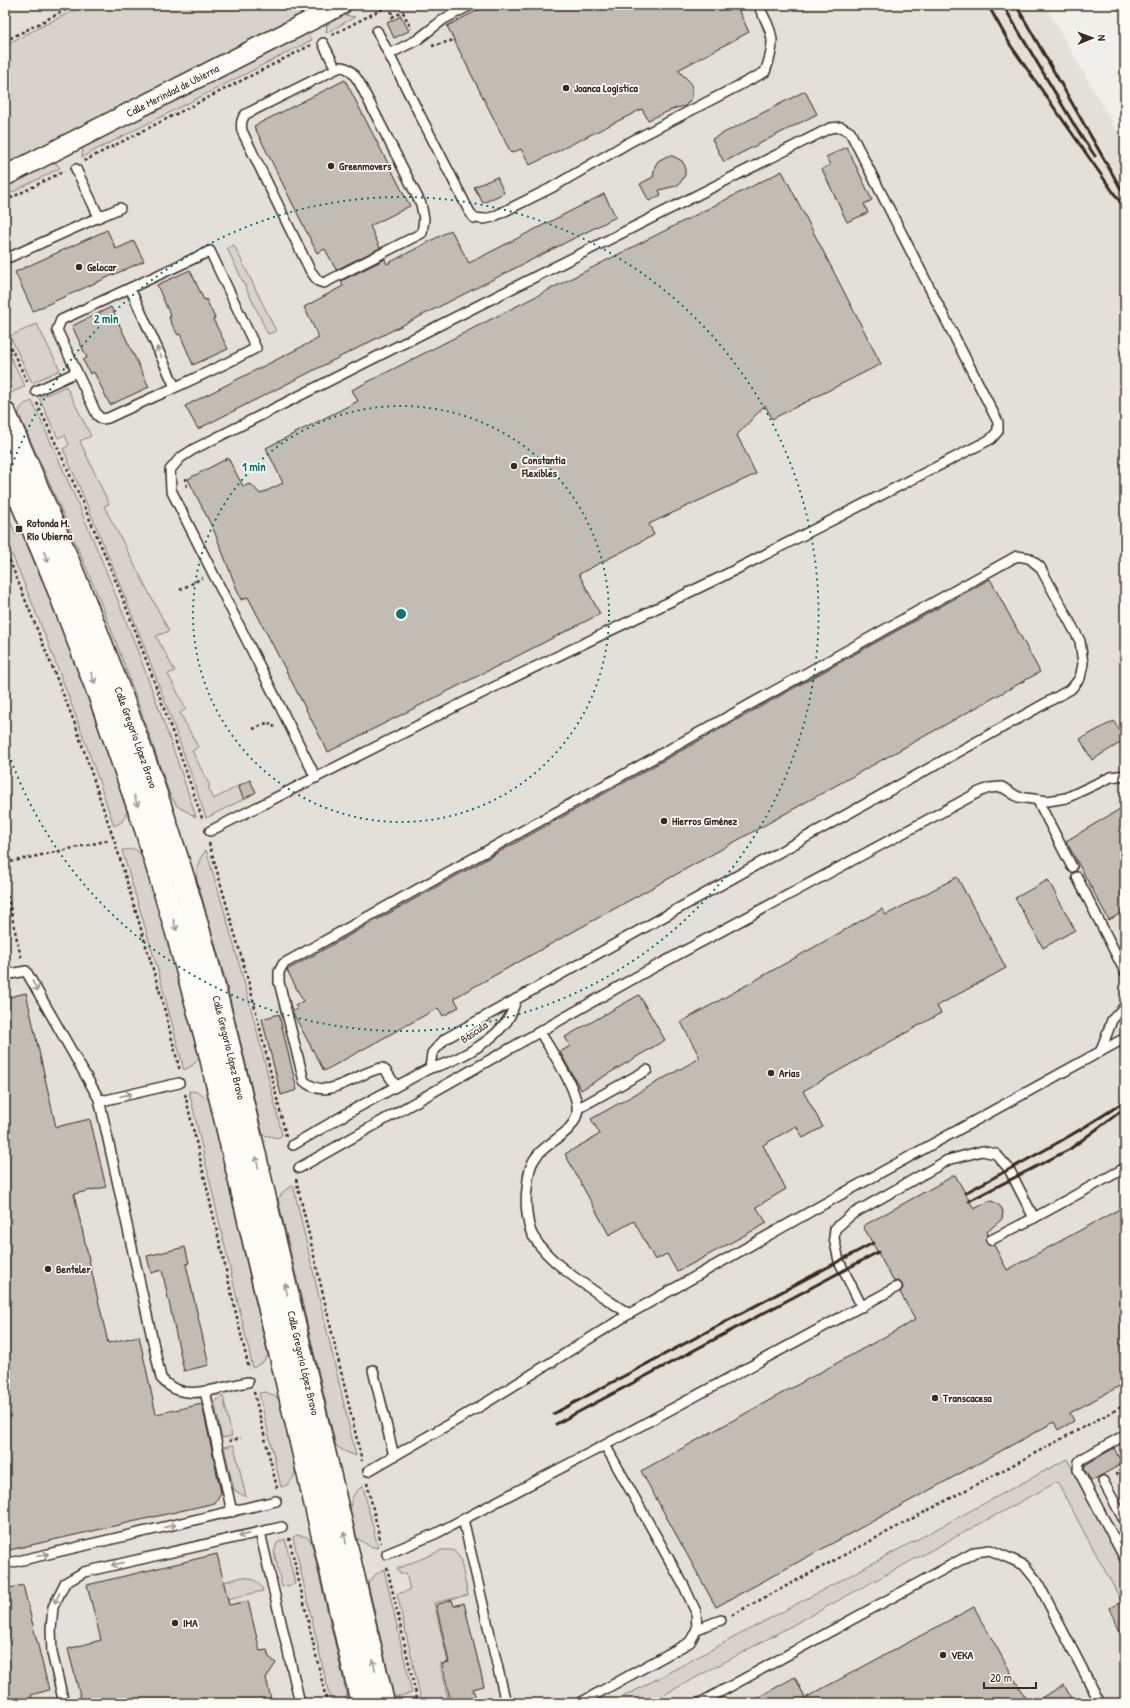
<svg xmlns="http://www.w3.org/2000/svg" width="1130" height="1708" viewBox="0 0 1130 1708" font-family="'Patrick Hand',sans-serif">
  <rect width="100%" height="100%" fill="#f1efea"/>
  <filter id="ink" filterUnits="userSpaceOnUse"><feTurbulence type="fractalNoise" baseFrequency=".025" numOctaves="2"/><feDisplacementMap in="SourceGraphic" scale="8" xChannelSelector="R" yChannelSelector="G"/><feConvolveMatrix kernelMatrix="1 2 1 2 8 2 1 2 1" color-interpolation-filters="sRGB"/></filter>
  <g filter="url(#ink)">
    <polygon fill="#e3e0da" points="5,5 1045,5 1125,145 1125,1703 5,1703"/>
    <g fill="#d7d2cc" stroke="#897e75">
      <polygon points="84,5 318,5 5,165 5,45"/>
      <polygon points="344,15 355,17 326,33 327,24"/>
      <polygon points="307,34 312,40 82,157 83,147"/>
      <polygon points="54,162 57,164 60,168 5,196 5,188"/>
      <polygon points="234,245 276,331 268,334 227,248"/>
      <polygon points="37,324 60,370 32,383 10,336"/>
      <polygon points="5,346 25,386 11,393 5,385"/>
      <path d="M66,386L91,436L80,441L109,504L104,506L169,631L156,636L175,671L168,674L186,709L180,713L198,747L192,751L210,786L208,787L214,799L238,786L244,799L206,818C164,693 116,570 63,449L69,445L65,435L58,438L39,398Z"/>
      <path d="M32,401C95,537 150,675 196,817L177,806L169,793C147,727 124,661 98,596C73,535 46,475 19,415C19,405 25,404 32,401Z"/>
      <path d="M11,523L16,535L22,532C61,623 95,716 128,809L122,822L114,826C82,728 45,632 5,538V526Z"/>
      <polygon points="135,849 141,854 144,860 161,916 199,1058 193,1065 184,1070 159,974 122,850"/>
      <path d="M206,850C235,944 260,1039 282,1135L278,1138L263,1135L227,986L197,880C195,869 199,859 206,850Z"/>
      <path d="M189,1091C198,1091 203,1094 209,1101L268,1355L263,1362L253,1368Z"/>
      <polygon points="293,1185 356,1456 346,1452 336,1446 278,1199 284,1191"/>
      <path d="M266,1392L275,1396L279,1400C282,1412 296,1465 295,1473C293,1480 288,1486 281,1487L259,1393Z"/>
      <polygon points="223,1396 232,1436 222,1438 215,1405 216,1400"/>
      <polygon points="234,1445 246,1497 234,1490 224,1447"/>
      <polygon points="1067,1459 1125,1569 1125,1601 1122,1602 1057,1482 649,1703 612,1703"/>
      <path d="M363,1486L378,1548L369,1546L357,1538C353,1519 342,1499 363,1486Z"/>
      <polygon points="297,1535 307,1537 311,1541 347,1695 343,1703 331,1703 293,1537"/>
      <polygon points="285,1539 295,1584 282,1587 274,1552 277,1543"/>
      <polygon points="442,1550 453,1550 460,1558 468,1595 434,1603 448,1662 440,1664 449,1703 422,1703 397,1594 410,1590 406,1573 401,1574 397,1569"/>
      <polygon points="384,1569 412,1693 394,1697 368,1583 376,1574"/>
      <path d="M243,1577C252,1578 260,1581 263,1591L227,1599L223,1582Z"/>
    </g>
    <g fill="#c1bcb4" stroke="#3b2a1e">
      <polygon points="488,5 736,5 749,32 678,70 690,82 692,87 692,98 685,106 676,108 648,120 642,109 530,165 521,149 511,153 447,26"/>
      <polygon points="401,16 409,31 394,38 387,23"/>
      <polygon points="345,80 410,206 370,226 380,248 336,270 325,249 317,253 254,126"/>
      <polygon points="805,91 817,114 724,162 712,139"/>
      <polygon points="847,147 872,200 864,204 868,213 847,222 822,169 830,165 826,157"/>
      <polygon points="667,156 673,156 682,161 685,166 685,175 680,183 676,186 659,190 661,195 649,201 640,184 653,177 655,166 658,161"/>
      <polygon points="782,171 881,364 772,419 765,405 737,435 756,474 649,524 654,535 579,574 600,614 328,752 248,597 241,600 215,533 188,479 228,458 243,486 251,484 260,494 283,483 266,448 358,401 352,390"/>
      <polygon points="497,177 504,193 483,203 474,187"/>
      <polygon points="604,194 616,217 198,429 185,406 319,338 304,307 343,286 341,281 385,259 387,264 451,230 469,263"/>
      <polygon points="107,230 116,249 134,241 144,261 33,311 15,272"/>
      <polygon points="190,270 204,300 206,299 215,318 213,319 228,349 193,365 180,334 178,335 171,323 169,317 171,317 157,285"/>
      <polygon points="111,307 149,387 110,405 94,372 90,374 83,360 87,358 72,326"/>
      <polygon points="990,579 1040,672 454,998 459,1007 443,1016 438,1008 324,1071 294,1015 292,1011 298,1009 295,1006 303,1001 287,970"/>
      <polygon points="1114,721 1125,740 1092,760 1080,739"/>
      <polygon points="250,780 256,792 244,799 238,786"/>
      <polygon points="1125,806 1125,911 1109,920 1066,841"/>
      <polygon points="957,877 1006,968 937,1006 941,1013 803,1091 823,1127 803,1138 796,1126 763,1145 786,1189 756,1207 767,1223 677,1272 667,1254 655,1260 634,1221 609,1235 565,1154 600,1134 591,1119 700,1058 681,1022 882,909 886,915"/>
      <polygon points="1048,880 1075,930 1043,948 1015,898"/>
      <polygon points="26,993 56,1127 90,1119 106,1187 74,1194 108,1343 139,1336 156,1414 202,1404 221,1493 215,1503 5,1551 5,998"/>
      <polygon points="639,995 665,1040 581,1090 560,1052 570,1046 565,1037"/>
      <polygon points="279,1014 297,1090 281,1095 262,1019"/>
      <polygon points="955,1175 974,1209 990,1201 994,1202 1001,1207 1003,1211 1002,1219 987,1232 988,1235 985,1240 988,1245 994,1245 1007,1270 1125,1206 1125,1383 1070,1413 1074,1421 1058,1430 1054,1422 716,1607 641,1471 915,1320 900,1292 903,1288 902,1284 898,1281 894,1282 863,1226"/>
      <polygon points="185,1247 189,1263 186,1264 209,1365 184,1371 162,1270 151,1273 147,1256"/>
      <polygon points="1114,1448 1122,1464 1091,1481 1084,1469 1085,1465"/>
      <polygon points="217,1554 229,1605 248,1601 260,1651 267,1650 269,1657 276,1663 266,1678 272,1703 82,1703 68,1649 101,1640 87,1585"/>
      <polygon points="23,1585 49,1690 31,1695 33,1703 5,1703 5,1589"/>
      <polygon points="452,1600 454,1606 464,1603 484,1686 473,1689 476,1699 460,1703 451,1703 442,1664 449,1662 436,1605"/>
      <polygon points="1125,1601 1125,1644 1109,1608"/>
      <polygon points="974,1607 1028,1703 748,1703 795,1677 805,1698"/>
      <polygon points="1064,1685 1074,1703 1032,1703"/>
    </g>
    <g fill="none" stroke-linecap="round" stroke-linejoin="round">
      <defs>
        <g id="service">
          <path d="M377,31L469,211L474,218L484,219L493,217L551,188L628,143L765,72C777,40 773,34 758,5"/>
          <polyline points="323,43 336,69"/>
          <polyline points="389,54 417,40 444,19 471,5"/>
          <path d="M340,67C350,67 354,75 359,82L421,204L424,219L422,233L324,283L318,281L310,270L242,131C241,124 241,119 246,114Z"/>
          <polyline points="99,217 120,208"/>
          <path d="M210,251L256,348C208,374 157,395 108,418L102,419L97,415L57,330L61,320Z"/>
          <polyline points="10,257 99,217 76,169"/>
          <polyline points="130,288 175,387"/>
          <polyline points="36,391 77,372"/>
          <polyline points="1038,801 1072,867"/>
          <polyline points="210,831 498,685 721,577 991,439 998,431 998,422 850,132 841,127 830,128 194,449 180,458 170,470 171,490 316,778"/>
          <polyline points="1077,877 1125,972"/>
          <polyline points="5,975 26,971 99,1099 106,1100 179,1083"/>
          <path d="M540,1032C551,1051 581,1093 577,1114C572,1135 546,1142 536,1157C529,1166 528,1178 527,1189C525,1201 527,1226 533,1236C551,1267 600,1294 629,1314"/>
          <polyline points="1101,1050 1112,1020 1125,1006"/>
          <path d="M430,1068C451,1064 488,1044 502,1027C510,1019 513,1010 516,999"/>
          <path d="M99,1099L161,1378C183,1405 219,1387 248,1382"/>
          <polyline points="577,1109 647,1070"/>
          <path d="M293,1145L353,1110L430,1068L432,1053L445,1039L1071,689L1080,678L1083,664L1080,641L1040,567L1029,558L1017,556L283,964L279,972V982L304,1081C329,1103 356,1072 382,1068L386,1071L396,1086"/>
          <polyline points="299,1168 638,976 979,792 989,788 1002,787 1018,797 1048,801 1066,798 1111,777 1125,775"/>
          <polyline points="991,1240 1034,1218"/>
          <polyline points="862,1307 839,1261 834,1238 835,1229 851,1215 948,1160 982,1151 996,1154 1009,1169 1034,1218 1125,1168"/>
          <polyline points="373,1370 394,1456"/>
          <polyline points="205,1391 232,1512"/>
          <polyline points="1125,1435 1082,1459 1079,1462 1078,1470 1125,1559"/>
          <polyline points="368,1471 484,1404 629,1314 822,1205 1125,1038"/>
          <polyline points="1103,1481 1125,1522"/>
          <polyline points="463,1519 506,1703"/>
          <polyline points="260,1532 300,1703"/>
          <polyline points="387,1554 437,1533 605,1445 897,1287"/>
          <polyline points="5,1564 276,1501"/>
          <polyline points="697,1629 721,1620"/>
          <polyline points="64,1703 52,1653 51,1629 53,1607 65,1583 84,1572 282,1527"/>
          <polyline points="580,1703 690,1642 697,1629 696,1612 684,1586 605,1445"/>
          <polyline points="700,1703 975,1552 990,1550 1011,1559 1024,1565 1037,1581 1100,1703"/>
        </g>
        <g id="minor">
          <path id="s1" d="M5,176L341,5"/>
        </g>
        <g id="secondary">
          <path id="s2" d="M5,414C68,557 127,700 174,849C214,973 242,1101 272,1229C309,1387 346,1545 383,1703"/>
          <polyline points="5,463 53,575 99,694 146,829 178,936 209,1049 362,1703"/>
        </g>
      </defs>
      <use href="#service" stroke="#3b2a1e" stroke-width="12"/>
      <use href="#minor" stroke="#3b2a1e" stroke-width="22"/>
      <use href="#secondary" stroke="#3b2a1e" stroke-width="25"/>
      <g stroke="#3b2a1e" stroke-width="2.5" stroke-dasharray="3 3" stroke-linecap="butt">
        <polyline points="391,5 392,17 403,12 411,29"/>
        <polyline points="332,35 390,5"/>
        <polyline points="5,41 75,5"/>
        <polyline points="432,46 454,40"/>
        <polyline points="84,161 311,45"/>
        <polyline points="5,201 64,171"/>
        <polyline points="5,336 28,383"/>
        <path d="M37,403C65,463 92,523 117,584C148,662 176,741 203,821"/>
        <polyline points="186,478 187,489"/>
        <polyline points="5,549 75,724 118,852 161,996 180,1071"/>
        <polyline points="180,590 202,578"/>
        <polyline points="253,729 269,722 272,727 275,726"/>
        <polyline points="209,843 250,987 286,1136"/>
        <polyline points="5,863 110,840"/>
        <polyline points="5,884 19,949 22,960"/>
        <polyline points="185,1094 249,1369"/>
        <polyline points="296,1179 362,1461"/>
        <polyline points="254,1392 277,1488"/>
        <polyline points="229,1441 241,1438"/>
        <polyline points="1115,1475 1125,1469"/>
        <polyline points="367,1483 381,1543"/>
        <polyline points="289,1538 327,1703"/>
        <polyline points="387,1567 418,1703"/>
        <polyline points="732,1615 1125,1405"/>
      </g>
      <use href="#service" stroke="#fdfcf7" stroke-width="9"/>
      <use href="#minor" stroke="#fdfcf7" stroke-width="19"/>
      <use href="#secondary" stroke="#fdfcf7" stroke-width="22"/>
      <g stroke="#3b2a1e" stroke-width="3">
        <polyline points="988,5 1011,46 1125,209"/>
        <polyline points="1003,5 1076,128 1095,156"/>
        <polyline points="1016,5 1125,196"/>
        <path d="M965,1193C1019,1164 1074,1136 1125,1101"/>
        <polyline points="969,1201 1070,1149 1125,1108"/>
        <polyline points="553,1414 873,1243"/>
        <polyline points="556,1424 878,1252"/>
      </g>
    </g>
    <defs><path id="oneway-shaft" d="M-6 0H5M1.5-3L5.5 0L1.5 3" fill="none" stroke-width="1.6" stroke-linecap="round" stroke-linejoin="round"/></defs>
    <g stroke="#9c938a">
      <use href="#oneway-shaft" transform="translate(159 352) rotate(-115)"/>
      <use href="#oneway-shaft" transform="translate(46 557) rotate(68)"/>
      <use href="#oneway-shaft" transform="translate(93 678) rotate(69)"/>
      <use href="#oneway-shaft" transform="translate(136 801) rotate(71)"/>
      <use href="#oneway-shaft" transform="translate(175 925) rotate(74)"/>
      <use href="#oneway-shaft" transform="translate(35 986) rotate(61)"/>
      <use href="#oneway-shaft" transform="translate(126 1095) rotate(-13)"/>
      <use href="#oneway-shaft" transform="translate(257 1162) rotate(-103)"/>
      <use href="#oneway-shaft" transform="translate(286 1289) rotate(-103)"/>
      <use href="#oneway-shaft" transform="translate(170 1526) rotate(-13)"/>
      <use href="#oneway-shaft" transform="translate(244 1535) rotate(167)"/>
      <use href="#oneway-shaft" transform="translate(345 1538) rotate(-103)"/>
      <use href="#oneway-shaft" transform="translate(43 1555) rotate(-13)"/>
      <use href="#oneway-shaft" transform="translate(117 1564) rotate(167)"/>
      <use href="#oneway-shaft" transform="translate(57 1598) rotate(117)"/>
      <use href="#oneway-shaft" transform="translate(374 1665) rotate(-103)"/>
    </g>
  </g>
  <g fill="none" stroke="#0f766e" stroke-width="2" stroke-dasharray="2 4">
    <circle cx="401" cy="614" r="208"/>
    <path d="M6 482A417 417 0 1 1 6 746"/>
  </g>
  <g fill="#3b2a1e" stroke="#fdfcf7" stroke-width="1.5">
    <circle cx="566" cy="88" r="4"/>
    <circle cx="331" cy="166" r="4"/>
    <circle cx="79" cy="267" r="4"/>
    <circle cx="514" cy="466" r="4"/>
    <rect x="15" y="525" width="8" height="8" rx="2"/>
    <circle cx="664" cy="821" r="4"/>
    <circle cx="771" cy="1073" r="4"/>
    <circle cx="48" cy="1269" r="4"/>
    <circle cx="935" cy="1398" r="4"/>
    <circle cx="175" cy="1623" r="4"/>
    <circle cx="943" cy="1655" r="4"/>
  </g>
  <g text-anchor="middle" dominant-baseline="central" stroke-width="3.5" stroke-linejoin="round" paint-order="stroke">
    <g font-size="11" font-weight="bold" fill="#3b2a1e" stroke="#fdfcf7" text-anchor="start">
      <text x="574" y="88">Joanca Logística</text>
      <text x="339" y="166">Greenmovers</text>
      <text x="87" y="267">Gelocar</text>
      <text x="522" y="460">Constantia<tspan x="522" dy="13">Flexibles</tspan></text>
      <text x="27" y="523">Rotonda M.<tspan x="27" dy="13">Río Ubierna</tspan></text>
      <text x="672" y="821">Hierros Giménez</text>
      <text x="779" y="1073">Arias</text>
      <text x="56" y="1269">Benteler</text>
      <text x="943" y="1398">Transcacesa</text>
      <text x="183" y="1623">IMA</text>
      <text x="951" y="1655">VEKA</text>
    </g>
    <g font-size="11" fill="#3b2a1e" stroke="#fdfcf7">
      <text stroke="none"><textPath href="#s1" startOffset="188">Calle Merindad de Ubierna</textPath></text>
      <text stroke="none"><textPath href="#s2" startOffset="349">Calle Gregorio López Bravo</textPath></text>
      <text transform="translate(474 1032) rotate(-34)">Báscula</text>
      <text stroke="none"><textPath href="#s2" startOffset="673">Calle Gregorio López Bravo</textPath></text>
      <text stroke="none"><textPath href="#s2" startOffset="997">Calle Gregorio López Bravo</textPath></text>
    </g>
  </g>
  <circle cx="401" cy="614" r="6" fill="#0f766e" stroke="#fdfcf7" stroke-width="2"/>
  <g font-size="12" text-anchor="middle" font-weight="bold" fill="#0f766e" stroke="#fdfcf7" stroke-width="3.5" stroke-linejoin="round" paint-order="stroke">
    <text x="106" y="323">2 min</text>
    <text x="254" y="471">1 min</text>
  </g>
  <rect width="1130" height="1708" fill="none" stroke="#fdfcf7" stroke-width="20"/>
  <rect x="10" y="10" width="1110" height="1688" fill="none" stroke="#3b2a1e" stroke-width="1.5" filter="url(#ink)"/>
  <g transform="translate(1092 38) rotate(89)" stroke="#fdfcf7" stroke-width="3" paint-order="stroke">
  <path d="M0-3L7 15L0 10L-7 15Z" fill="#3b2a1e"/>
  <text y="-6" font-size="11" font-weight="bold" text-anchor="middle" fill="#3b2a1e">N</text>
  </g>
  <path d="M984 1682v6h52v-6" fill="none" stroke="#3b2a1e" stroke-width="2"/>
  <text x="990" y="1682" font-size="12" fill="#3b2a1e" stroke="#fdfcf7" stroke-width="3" paint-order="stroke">20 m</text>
</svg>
